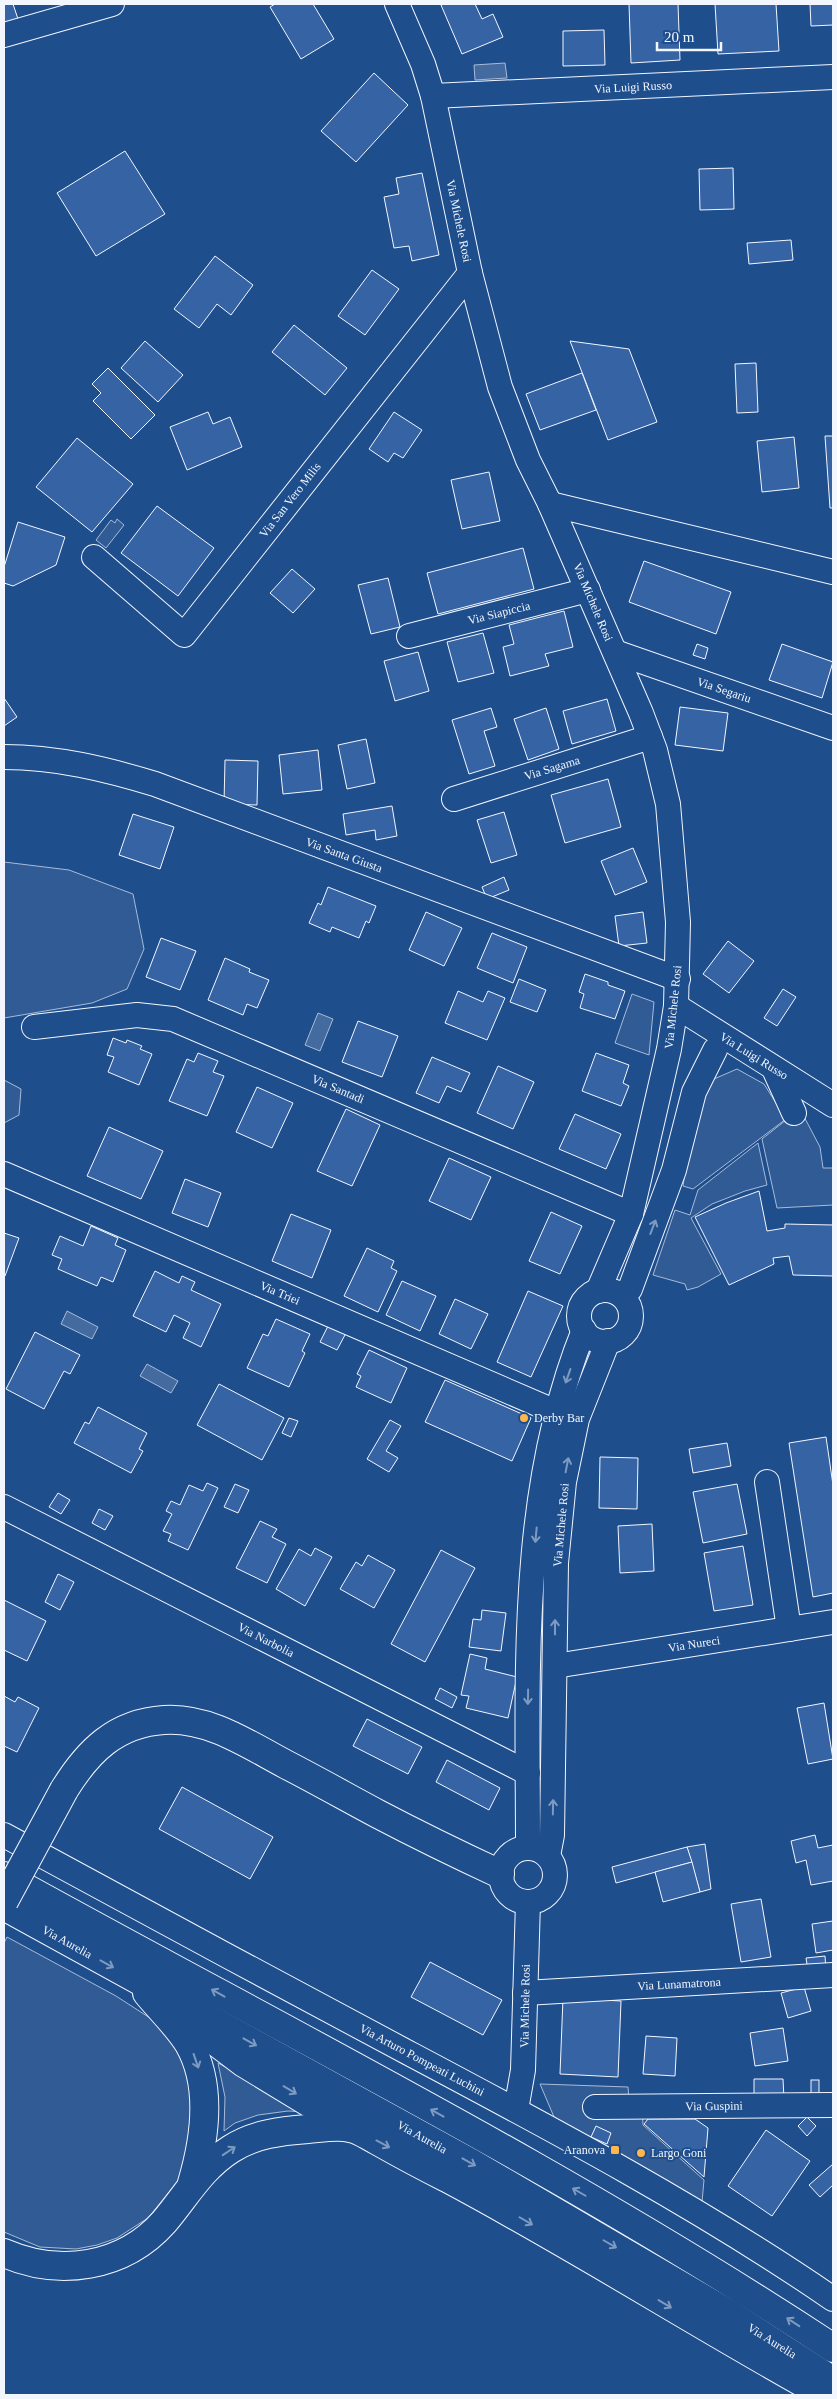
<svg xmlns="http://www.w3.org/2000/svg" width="837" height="2399" viewBox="0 0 837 2399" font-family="Georgia,serif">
  <rect width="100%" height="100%" fill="#1f4e8c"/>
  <g fill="#305b95" stroke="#a8bbd7">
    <polygon points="117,519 124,525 106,548 96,540 111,520 115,523"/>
    <polygon points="4,862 69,870 133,894 144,949 127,989 92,1003 4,1018"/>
    <polygon points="632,994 654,1002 649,1055 615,1043"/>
    <polygon points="737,1069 764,1084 786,1119 693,1189 683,1186 696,1102 707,1082"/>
    <polygon points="4,1080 21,1089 19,1115 4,1123"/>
    <polygon points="800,1109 820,1147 823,1168 833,1168 833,1205 777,1208 762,1139"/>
    <polygon points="758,1143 767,1185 745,1191 712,1204 691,1218 721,1274 698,1287 687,1290 685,1284 653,1275 675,1210 690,1215 698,1190"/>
    <polygon points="7,1937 116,1996 150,2018 191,2059 194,2151 178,2181 148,2218 117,2238 97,2245 76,2249 40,2247 4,2232 4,1943"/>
    <polygon points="218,2063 308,2112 288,2111 258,2115 235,2123 224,2131 225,2097"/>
    <polygon points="540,2084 628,2087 629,2100 642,2101 643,2125 704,2180 702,2202 557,2124"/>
  </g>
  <g fill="#446ba0" stroke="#a8bbd7">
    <polygon points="505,63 507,78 475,80 474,65"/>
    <polygon points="318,1013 333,1019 320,1051 305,1045"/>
    <polygon points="67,1311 98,1327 92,1339 61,1324"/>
    <polygon points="147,1364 178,1381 171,1393 140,1376"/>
  </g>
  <g fill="#3563a3" stroke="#f2f6ff">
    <polygon points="4,4 13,4 19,22 4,26"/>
    <polygon points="275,4 313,4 334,39 301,59 270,7"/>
    <polygon points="444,4 475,4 482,19 493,14 503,37 462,54 441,5"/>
    <polygon points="629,4 678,4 680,60 631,63"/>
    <polygon points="715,4 776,4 779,51 718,54"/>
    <polygon points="810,4 833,4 833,25 811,26"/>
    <polygon points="604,30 605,65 563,66 563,31"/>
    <polygon points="374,73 408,105 356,162 321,131"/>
    <polygon points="125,151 165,214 96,256 57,193"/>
    <polygon points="733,168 734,209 700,210 699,169"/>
    <polygon points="422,173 439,255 412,261 409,246 394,248 384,197 399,194 396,178"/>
    <polygon points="791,240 793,260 749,264 747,243"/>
    <polygon points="215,256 253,285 231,315 217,304 199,328 174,309"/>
    <polygon points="372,270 399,289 365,335 338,316"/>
    <polygon points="294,325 347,368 325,395 272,352"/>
    <polygon points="145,341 183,375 158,402 121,368"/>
    <polygon points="570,341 629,349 657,422 608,440"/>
    <polygon points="756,363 758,412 737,413 735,364"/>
    <polygon points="108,368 155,415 131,439 93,401 101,393 92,384"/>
    <polygon points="582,373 596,410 540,430 526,394"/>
    <polygon points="208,412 213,424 230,417 242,447 187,470 170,427"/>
    <polygon points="394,412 422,430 403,458 394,453 388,462 369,449"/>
    <polygon points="825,436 833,436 833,508 830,508"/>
    <polygon points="794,437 799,488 762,492 757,441"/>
    <polygon points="77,438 133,484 92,532 36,487"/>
    <polygon points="489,472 500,521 462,529 451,480"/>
    <polygon points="157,506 214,548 178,596 121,553"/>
    <polygon points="18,522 65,537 56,565 13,586 4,583 4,567"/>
    <polygon points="523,548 534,589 438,614 427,573"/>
    <polygon points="644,561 731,592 716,634 629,602"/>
    <polygon points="292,569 315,589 293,613 270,593"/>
    <polygon points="388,578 400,627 371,634 358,585"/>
    <polygon points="564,611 573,647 545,654 549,666 510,676 503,647 514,644 509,625"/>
    <polygon points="483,633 494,673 458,682 447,642"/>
    <polygon points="697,644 708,648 705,659 693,655"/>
    <polygon points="782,644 833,662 822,698 769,680"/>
    <polygon points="418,652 429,691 395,701 384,661"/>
    <polygon points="4,698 17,717 4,726"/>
    <polygon points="607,699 616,731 572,744 563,711"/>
    <polygon points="680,707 728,713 723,751 675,745"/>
    <polygon points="491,708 497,727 484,731 495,766 469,774 452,720"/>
    <polygon points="546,708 559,749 528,760 514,719"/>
    <polygon points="366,739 375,783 347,789 338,745"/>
    <polygon points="318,750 322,790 283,794 279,755"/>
    <polygon points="225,760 258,761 257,805 224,804"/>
    <polygon points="608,779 621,827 565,843 551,795"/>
    <polygon points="392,806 397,836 376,840 375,830 346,835 343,814"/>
    <polygon points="504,812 517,855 491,863 477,820"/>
    <polygon points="133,814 174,827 160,869 119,855"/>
    <polygon points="633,848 647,882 615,895 601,861"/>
    <polygon points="504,877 509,890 487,899 482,887"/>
    <polygon points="328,887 376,906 369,923 366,921 359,938 332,927 330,932 309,923 318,903 321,905"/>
    <polygon points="426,912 462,928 444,966 409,950"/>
    <polygon points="643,912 647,943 619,946 615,916"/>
    <polygon points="492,933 527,947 513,983 477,968"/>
    <polygon points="161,938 196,951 180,990 146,977"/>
    <polygon points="728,941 754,961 729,993 703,974"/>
    <polygon points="225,958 250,969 249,972 269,980 257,1008 247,1004 243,1015 208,1000"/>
    <polygon points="585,974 608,982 608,985 625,991 615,1019 580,1008 584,994 579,992"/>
    <polygon points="519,979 546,990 537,1012 510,1002"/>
    <polygon points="783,989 796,997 777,1026 764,1018"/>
    <polygon points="458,991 483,1002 488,991 505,998 487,1040 445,1023"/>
    <polygon points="358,1021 398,1036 382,1077 342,1062"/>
    <polygon points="113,1038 126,1043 127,1040 142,1046 140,1049 152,1054 139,1085 108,1072 114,1057 107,1055"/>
    <polygon points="198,1053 218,1061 213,1072 224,1076 207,1116 169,1101 187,1059 194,1062"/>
    <polygon points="596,1053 629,1065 623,1083 629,1086 621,1106 582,1091"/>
    <polygon points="432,1057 470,1073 461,1092 447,1086 439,1103 416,1093"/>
    <polygon points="498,1066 534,1082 513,1129 477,1113"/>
    <polygon points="257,1087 293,1103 272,1148 236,1132"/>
    <polygon points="346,1109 380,1125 352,1186 317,1171"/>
    <polygon points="575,1114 621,1134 606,1169 559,1149"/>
    <polygon points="109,1127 163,1151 141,1199 87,1176"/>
    <polygon points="449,1158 491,1177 471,1220 429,1201"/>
    <polygon points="185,1179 221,1193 208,1227 172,1213"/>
    <polygon points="759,1191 767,1231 785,1228 785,1224 833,1225 833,1276 793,1275 789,1256 773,1258 774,1264 729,1285 695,1217 726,1203"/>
    <polygon points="551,1212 582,1226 560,1274 529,1261"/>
    <polygon points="291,1214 331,1230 312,1278 272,1261"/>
    <polygon points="91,1226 118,1238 115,1245 126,1250 113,1282 101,1277 97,1286 58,1269 62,1259 52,1255 60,1236 83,1246"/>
    <polygon points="4,1233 19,1238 5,1276 4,1275"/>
    <polygon points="367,1248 394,1261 391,1268 397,1271 378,1312 344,1296"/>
    <polygon points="155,1271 179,1283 182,1276 195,1282 191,1290 221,1304 201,1347 183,1338 190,1323 174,1315 166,1332 133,1316"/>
    <polygon points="402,1281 436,1296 420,1331 386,1315"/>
    <polygon points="528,1291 563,1306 531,1377 497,1362"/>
    <polygon points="455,1299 488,1314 471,1349 439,1334"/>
    <polygon points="276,1319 310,1334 302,1351 305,1353 289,1387 247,1368 263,1334 268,1336"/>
    <polygon points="329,1324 346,1333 337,1350 320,1342"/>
    <polygon points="35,1332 80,1355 70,1374 64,1371 44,1409 6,1389"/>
    <polygon points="369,1350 407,1368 391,1403 356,1387 361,1376 357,1374"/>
    <polygon points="445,1380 531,1418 512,1461 425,1422"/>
    <polygon points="219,1384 284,1418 262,1460 197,1425"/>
    <polygon points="98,1407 147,1433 139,1449 143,1451 131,1473 74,1443 85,1422 89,1424"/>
    <polygon points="289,1418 298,1421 291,1437 282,1433"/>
    <polygon points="390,1420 401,1426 386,1451 398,1458 389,1472 367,1459"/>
    <polygon points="826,1437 833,1485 833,1593 813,1597 789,1443"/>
    <polygon points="727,1443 731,1466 693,1473 689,1449"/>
    <polygon points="600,1457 638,1458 637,1509 599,1508"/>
    <polygon points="207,1483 218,1488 188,1550 168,1541 171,1534 163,1531 172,1514 166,1511 171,1501 180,1505 189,1485 203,1491"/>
    <polygon points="235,1484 249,1490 238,1513 224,1507"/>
    <polygon points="737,1484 747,1534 703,1543 693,1492"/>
    <polygon points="58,1493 70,1500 61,1514 49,1507"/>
    <polygon points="99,1509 113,1516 105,1530 92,1523"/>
    <polygon points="260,1521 277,1529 272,1537 286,1544 267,1583 236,1568"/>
    <polygon points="652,1524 654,1571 620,1573 618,1526"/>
    <polygon points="743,1546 753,1605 714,1611 704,1553"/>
    <polygon points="315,1548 332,1557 305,1606 276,1589 299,1549 311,1556"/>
    <polygon points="441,1550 475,1568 425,1662 391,1644"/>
    <polygon points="368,1555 395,1570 374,1608 340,1589 356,1562 362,1566"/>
    <polygon points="58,1574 74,1582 60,1610 45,1602"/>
    <polygon points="4,1600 46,1621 27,1661 4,1650"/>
    <polygon points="482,1610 506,1613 501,1651 469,1647 473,1619 481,1620"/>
    <polygon points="470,1654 487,1658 485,1669 517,1677 508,1718 466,1708 469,1696 461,1695"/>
    <polygon points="440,1688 457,1697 452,1708 435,1699"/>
    <polygon points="4,1696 15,1702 18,1697 39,1708 17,1752 4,1746"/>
    <polygon points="824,1703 833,1759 808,1764 797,1708"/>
    <polygon points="367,1719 422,1747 408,1774 353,1746"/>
    <polygon points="447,1760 500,1788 489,1810 436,1782"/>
    <polygon points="182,1787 273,1837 250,1879 159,1829"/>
    <polygon points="815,1835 818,1848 833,1845 833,1881 811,1885 806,1860 796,1863 791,1841"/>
    <polygon points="705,1844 711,1889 700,1892 687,1847"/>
    <polygon points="687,1847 692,1862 616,1883 612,1867"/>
    <polygon points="692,1862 700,1892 663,1902 655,1872"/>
    <polygon points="761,1899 771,1957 741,1962 731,1904"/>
    <polygon points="833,1921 833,1950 816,1953 812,1924"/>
    <polygon points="825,1956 826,1970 808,1971 806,1958"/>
    <polygon points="430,1962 502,2000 483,2035 411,1997"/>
    <polygon points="804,1987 811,2011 788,2018 781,1993"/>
    <polygon points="563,1998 621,2001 618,2077 560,2074"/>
    <polygon points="783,2028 788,2061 755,2066 750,2033"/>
    <polygon points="646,2036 677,2038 675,2076 643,2074"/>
    <polygon points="754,2079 783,2079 784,2099 754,2099"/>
    <rect x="811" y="2080" width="8" height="17"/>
    <polygon points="807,2117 816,2126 807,2136 798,2126"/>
    <polygon points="648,2119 695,2119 708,2128 704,2177 644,2124"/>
    <polygon points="596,2126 611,2133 607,2144 591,2137"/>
    <polygon points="766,2130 810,2161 772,2216 728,2186"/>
    <polygon points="833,2164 833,2185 820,2197 809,2185"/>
  </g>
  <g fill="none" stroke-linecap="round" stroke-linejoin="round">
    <defs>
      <g id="minor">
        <polyline points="397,4 423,64 433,96 470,273 500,387 528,460 550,504 641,713 655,750 668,804 678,922 676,1006 669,1049 631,1214 598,1291"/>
        <polyline points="4,35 112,4"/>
        <polyline points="433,96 833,77"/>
        <polyline points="550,504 833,572"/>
        <polyline points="94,557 184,635 470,273"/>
        <polyline points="409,636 588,590"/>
        <polyline points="615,652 833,728"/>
        <path d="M4,757C56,757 106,769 155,784L678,979"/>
        <polyline points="454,799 650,737"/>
        <polyline points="676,1006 833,1105"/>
        <polyline points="34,1027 137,1015 173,1019 631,1214"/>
        <polyline points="774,1069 794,1113"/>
        <polyline points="4,1174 556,1412"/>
        <polyline points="630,1289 674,1170 694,1092 715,1050"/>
        <circle cx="605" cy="1316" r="26"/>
        <polyline points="767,1482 789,1629"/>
        <polyline points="4,1507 528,1773"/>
        <polyline points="555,1666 833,1622"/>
        <path d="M4,1835C136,1907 270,1979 403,2050C550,2128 696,2205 833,2299"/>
        <path d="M528,1847C528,1675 518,1493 584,1330"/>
        <circle cx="528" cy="1875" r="27"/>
        <polyline points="548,1856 552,1835 556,1563 564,1482 577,1419 608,1341"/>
        <polyline points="525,1993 833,1975"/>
        <polyline points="595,2107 833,2105"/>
        <polyline points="516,2110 523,2070 528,1902"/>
      </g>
      <g id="highway">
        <path d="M64,1790C88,1751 116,1723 164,1720C209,1717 249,1745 287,1765C318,1781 348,1798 378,1814C418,1835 459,1855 500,1874"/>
        <path d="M4,1876C282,2030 568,2173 833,2348"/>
        <polyline points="4,1906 473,2164 726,2312 833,2381"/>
        <path d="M147,1993C161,2010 178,2026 189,2044C213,2086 205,2139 192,2183"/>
        <polyline points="203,2032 244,2063 351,2128"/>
        <path d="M4,2253C59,2277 123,2268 164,2222C186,2196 201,2168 231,2149C254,2134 281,2131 308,2129C321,2128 338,2125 350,2128C359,2129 368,2136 376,2140C399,2153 423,2166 447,2178C575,2246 698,2325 825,2395"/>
      </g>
    </defs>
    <use href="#minor" stroke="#f2f6ff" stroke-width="26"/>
    <use href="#highway" stroke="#f2f6ff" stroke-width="30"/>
    <use href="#minor" stroke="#1f4e8c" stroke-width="24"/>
    <use href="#highway" stroke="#1f4e8c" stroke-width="28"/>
    <defs>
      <polyline id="highway-bridge" points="4,1901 64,1790"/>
    </defs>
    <use href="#highway-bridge" stroke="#f2f6ff" stroke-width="30" stroke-linecap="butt"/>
    <use href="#highway-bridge" stroke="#1f4e8c" stroke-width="28"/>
  </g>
  <defs><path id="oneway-shaft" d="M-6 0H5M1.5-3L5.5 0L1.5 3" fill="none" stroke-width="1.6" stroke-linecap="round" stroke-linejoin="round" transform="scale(1.25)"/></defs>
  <g stroke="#7e9ac0">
    <use href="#oneway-shaft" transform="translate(653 1227) rotate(-69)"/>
    <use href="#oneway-shaft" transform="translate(568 1376) rotate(109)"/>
    <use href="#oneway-shaft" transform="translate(567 1465) rotate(-79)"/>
    <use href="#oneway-shaft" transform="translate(536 1535) rotate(95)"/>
    <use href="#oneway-shaft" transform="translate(555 1627) rotate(-90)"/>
    <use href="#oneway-shaft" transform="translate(528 1697) rotate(91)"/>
    <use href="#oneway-shaft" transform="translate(553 1807) rotate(-89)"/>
    <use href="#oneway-shaft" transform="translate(107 1964) rotate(29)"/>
    <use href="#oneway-shaft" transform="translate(218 1993) rotate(-151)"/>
    <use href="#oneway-shaft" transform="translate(250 2042) rotate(29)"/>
    <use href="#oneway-shaft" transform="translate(196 2061) rotate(71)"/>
    <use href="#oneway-shaft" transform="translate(290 2090) rotate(31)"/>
    <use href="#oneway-shaft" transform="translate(437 2113) rotate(-151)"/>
    <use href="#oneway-shaft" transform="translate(383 2144) rotate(28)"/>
    <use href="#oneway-shaft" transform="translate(229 2151) rotate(-34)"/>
    <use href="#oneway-shaft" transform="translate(469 2162) rotate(29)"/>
    <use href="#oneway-shaft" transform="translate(579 2192) rotate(-150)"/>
    <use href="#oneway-shaft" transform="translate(526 2221) rotate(30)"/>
    <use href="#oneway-shaft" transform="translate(610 2244) rotate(30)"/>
    <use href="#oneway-shaft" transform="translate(665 2304) rotate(31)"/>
    <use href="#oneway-shaft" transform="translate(793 2322) rotate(-147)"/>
  </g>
  <g fill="#ffb74d" stroke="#1f4e8c" stroke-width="2">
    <circle cx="524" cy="1418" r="5"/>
    <rect x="610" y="2145" width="10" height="10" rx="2.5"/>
    <circle cx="641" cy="2153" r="5"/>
  </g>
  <g text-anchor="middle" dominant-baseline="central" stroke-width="4" stroke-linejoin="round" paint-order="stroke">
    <g font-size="12" fill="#f2f6ff" stroke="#1f4e8c">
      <text transform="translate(633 87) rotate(-3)">Via Luigi Russo</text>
      <text transform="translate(459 221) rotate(78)">Via Michele Rosi</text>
      <text transform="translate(290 500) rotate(-52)">Via San Vero Milis</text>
      <text transform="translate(593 602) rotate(67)">Via Michele Rosi</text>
      <text transform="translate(499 613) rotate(-14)">Via Siapiccia</text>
      <text transform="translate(724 690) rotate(19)">Via Segariu</text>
      <text transform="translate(552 768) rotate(-17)">Via Sagama</text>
      <text transform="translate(344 855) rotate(20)">Via Santa Giusta</text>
      <text transform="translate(673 1007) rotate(-84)">Via Michele Rosi</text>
      <text transform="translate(754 1056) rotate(32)">Via Luigi Russo</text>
      <text transform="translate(338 1089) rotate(23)">Via Santadi</text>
      <text transform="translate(280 1293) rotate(23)">Via Triei</text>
      <text transform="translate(561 1525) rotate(-85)">Via Michele Rosi</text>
      <text transform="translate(266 1640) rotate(27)">Via Narbolia</text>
      <text transform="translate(694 1644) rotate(-9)">Via Nureci</text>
      <text transform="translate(67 1942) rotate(29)">Via Aurelia</text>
      <text transform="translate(679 1984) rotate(-3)">Via Lunamatrona</text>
      <text transform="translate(525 2006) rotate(-89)">Via Michele Rosi</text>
      <text transform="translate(422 2060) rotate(28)">Via Arturo Pompeati Luchini</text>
      <text transform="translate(714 2106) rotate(-1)">Via Guspini</text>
      <text transform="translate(422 2137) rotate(29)">Via Aurelia</text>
      <text transform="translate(772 2341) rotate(32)">Via Aurelia</text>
    </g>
    <g font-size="12" fill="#f2f6ff" stroke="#1f4e8c" text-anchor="start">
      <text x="534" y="1418">Derby Bar</text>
      <text x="605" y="2150" text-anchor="end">Aranova</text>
      <text x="651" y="2153">Largo Goni</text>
    </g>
  </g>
  <rect width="837" height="2399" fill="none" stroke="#f2f6ff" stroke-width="10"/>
  <path d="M657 42v8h64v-8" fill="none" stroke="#f2f6ff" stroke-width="2.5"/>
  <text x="664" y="42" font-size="15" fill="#f2f6ff" stroke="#1f4e8c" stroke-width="4" paint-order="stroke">20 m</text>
</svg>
